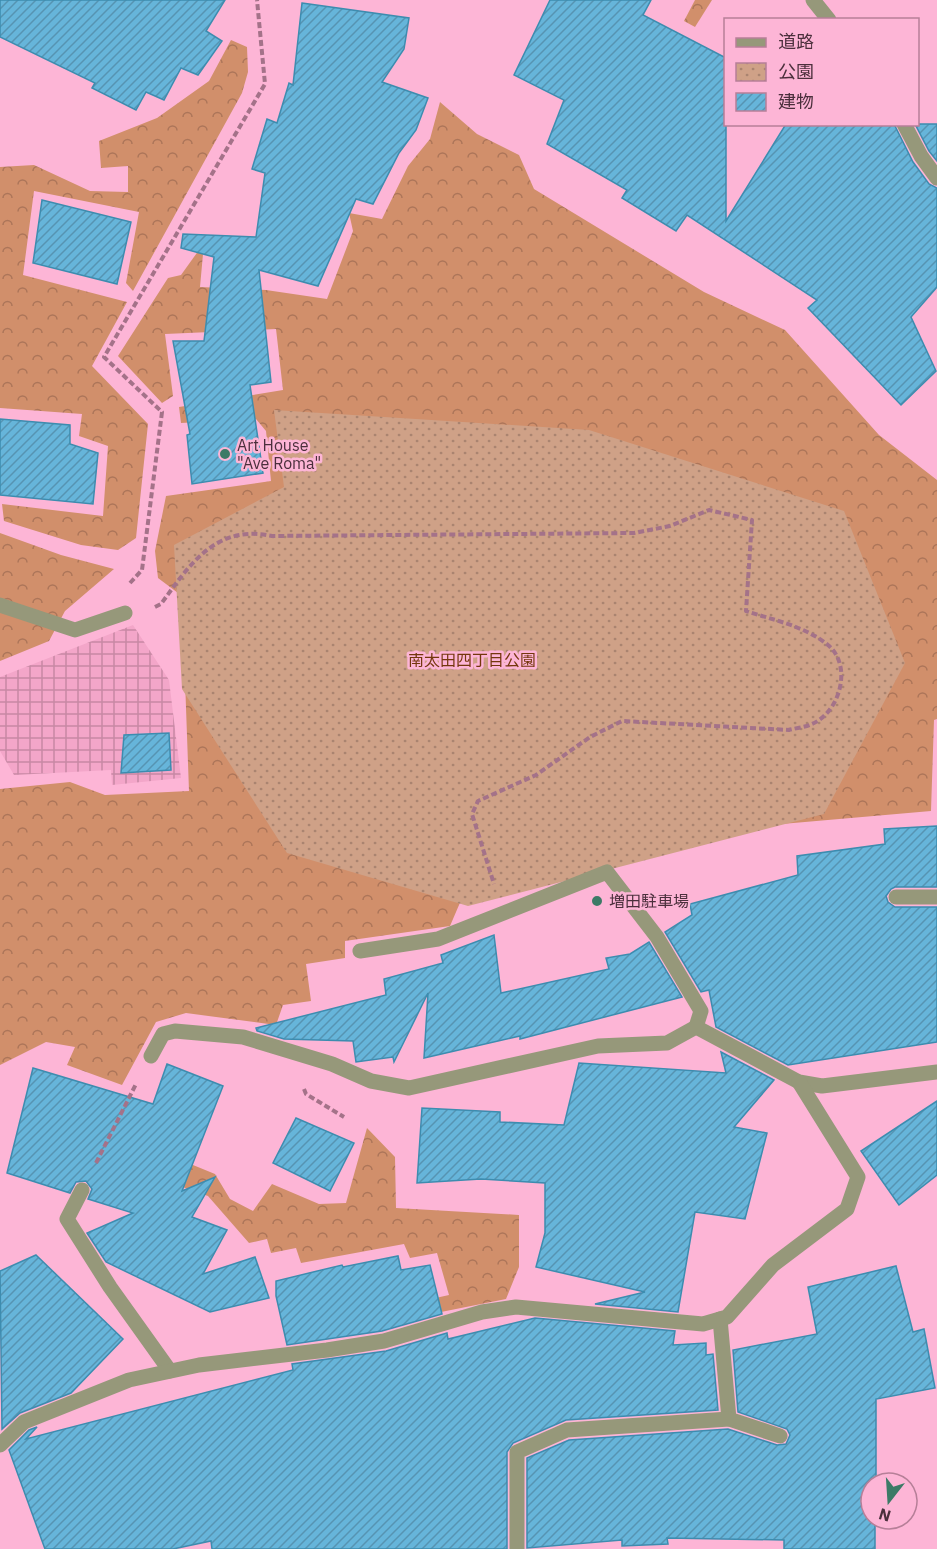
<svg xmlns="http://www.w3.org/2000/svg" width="937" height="1549" viewBox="0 0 937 1549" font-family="'IBM Plex Sans','Noto Sans JP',sans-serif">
  <defs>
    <pattern id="industrial-grid" width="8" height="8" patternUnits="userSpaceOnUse" patternTransform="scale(1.5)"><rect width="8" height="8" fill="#f3a6c9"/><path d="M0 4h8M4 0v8" fill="none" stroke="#c788a4"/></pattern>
    <pattern id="forest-crowns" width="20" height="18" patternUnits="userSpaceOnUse" patternTransform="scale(1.5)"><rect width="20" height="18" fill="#d18f6b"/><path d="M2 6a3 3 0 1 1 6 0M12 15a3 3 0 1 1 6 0" fill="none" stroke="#ac7559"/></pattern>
    <pattern id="park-dots" width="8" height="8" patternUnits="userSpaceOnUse" patternTransform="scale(1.5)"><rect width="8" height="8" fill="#cfa187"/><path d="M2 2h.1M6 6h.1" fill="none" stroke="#aa8470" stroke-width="1.8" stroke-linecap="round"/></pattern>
    <pattern id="building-hatch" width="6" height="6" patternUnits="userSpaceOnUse" patternTransform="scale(1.5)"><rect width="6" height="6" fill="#66b5da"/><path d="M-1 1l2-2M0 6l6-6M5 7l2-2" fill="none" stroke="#5694b2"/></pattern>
  </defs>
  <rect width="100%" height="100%" fill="#fdb5d6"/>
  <polygon fill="url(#industrial-grid)" points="133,625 169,680 181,778 112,785 111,770 14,775 0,751 0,677"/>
  <g fill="url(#forest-crowns)">
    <polygon points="695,0 712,0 695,27 684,21"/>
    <polygon points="231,40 247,47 248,72 242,93 133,291 126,283 139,212 34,191 23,275 127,302 92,366 148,424 136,538 118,550 81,545 4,521 2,504 103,516 108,446 79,436 82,414 0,408 0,167 34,165 90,191 128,192 128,166 101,168 99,141 157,118 209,81"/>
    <polygon points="440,102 477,134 519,155 534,189 704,292 785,330 879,435 937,480 937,719 934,720 931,811 726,829 462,898 450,926 345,941 345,958 306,964 311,1001 283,1005 276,1025 186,1013 156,1022 122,1085 67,1065 75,1047 46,1042 0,1065 0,789 70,782 105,795 189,791 182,596 158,578 155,551 166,496 271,481 266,431 256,419 181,423 179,407 283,390 276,329 165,334 173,396 162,403 118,356 168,278 181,275 204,243 200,287 266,290 327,299 353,231 349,213 382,219 408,166 430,139"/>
    <polygon points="0,533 61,555 114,569 65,611 49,641 0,661"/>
    <polygon points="367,1128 395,1157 396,1208 519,1215 519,1267 506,1299 436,1313 314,1325 449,1295 437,1253 410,1258 404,1244 301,1263 296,1248 271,1253 267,1239 249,1243 208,1196 114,1163 122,1136 215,1174 230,1199 253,1211 272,1184 319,1204 346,1203"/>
  </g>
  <polygon fill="url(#park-dots)" points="274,410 589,430 844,511 905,663 824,814 468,906 287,853 182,689 174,545 284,487"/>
  <g fill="url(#building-hatch)" stroke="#3d8caf" stroke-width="1.5">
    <polygon points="0,0 225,0 206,31 222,41 198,75 181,68 164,100 146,92 136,110 92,88 95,83 0,37"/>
    <polygon points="550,0 651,0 643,15 726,58 726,221 786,124 894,124 913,162 929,184 937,188 937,287 911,317 936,371 901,405 808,308 817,300 687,215 676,231 622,198 627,190 547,144 564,100 514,75"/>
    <polygon points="302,3 409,18 404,49 382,82 428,98 416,130 399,153 373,204 356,199 318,286 259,270 271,382 250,385 263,473 192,484 187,435 190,434 173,341 204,341 214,257 181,248 183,234 256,237 265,173 252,169 267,119 277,123 289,83 293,85"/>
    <polygon points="915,124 937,124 937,161 929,151"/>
    <polygon points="42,200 131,222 117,284 33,263"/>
    <polygon points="0,419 70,425 70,444 98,453 93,504 0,495"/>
    <polygon points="169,733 171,770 121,773 124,735"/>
    <polygon points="937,826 937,887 895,887 891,889 886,896 888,902 895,907 937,907 937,1042 788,1065 716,1027 709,990 701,992 665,932 692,915 690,904 798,875 797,856 885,844 884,829"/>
    <polygon points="494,935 501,993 609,969 606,958 630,954 649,942 682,997 520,1039 520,1036 424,1058 428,993 394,1062 393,1057 356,1062 353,1041 284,1039 257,1031 256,1028 386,995 384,979 443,963 441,955"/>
    <polygon points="721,1052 774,1080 734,1127 767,1133 745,1219 695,1212 678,1312 595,1304 645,1292 536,1267 545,1233 545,1183 481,1179 417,1183 422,1108 500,1112 500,1122 564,1125 579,1063 726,1073"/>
    <polygon points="167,1064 223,1086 182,1191 215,1177 192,1217 227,1230 203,1274 255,1257 269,1298 210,1312 106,1262 87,1233 133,1213 88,1199 92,1189 86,1181 76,1182 70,1193 7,1173 33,1068 153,1104"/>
    <polygon points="937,1101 937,1175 899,1205 861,1151"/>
    <polygon points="296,1118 354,1143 330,1191 273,1163"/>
    <polygon points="36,1255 123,1339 71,1393 20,1413 2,1429 0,1271"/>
    <polygon points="398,1256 401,1270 430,1265 442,1314 382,1331 287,1345 276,1296 276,1281 342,1265 343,1267"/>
    <polygon points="896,1266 913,1332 924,1329 935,1388 876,1399 876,1483 871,1483 871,1519 875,1519 875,1549 784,1549 784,1540 667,1538 668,1544 622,1546 622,1540 527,1548 527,1458 569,1440 728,1429 777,1445 786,1444 790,1435 787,1429 738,1412 733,1350 817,1334 808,1287"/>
    <polygon points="535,1318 675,1331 673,1345 706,1343 706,1355 713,1354 718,1410 566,1420 513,1443 507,1452 507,1549 212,1549 211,1541 173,1549 45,1549 9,1450 29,1430 37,1427 26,1439 293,1370 292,1364 386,1351 447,1333 448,1339"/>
  </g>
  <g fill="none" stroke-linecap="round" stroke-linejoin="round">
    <g stroke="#a47289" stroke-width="4" stroke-dasharray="6 3" stroke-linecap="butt">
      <polyline points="130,583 142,570 162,412 104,357 265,84 257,0"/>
      <path d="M155,607L161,604C190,564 216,524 272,536L634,533L670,526L709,510L752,520L746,611C773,620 805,626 828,645C853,666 840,712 812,724C806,727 796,728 789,730L622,721L590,737L536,775L478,801L472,814L494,884"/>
      <polyline points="304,1089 306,1094 344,1117"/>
      <polyline points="96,1163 136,1084"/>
    </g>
    <g stroke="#96987a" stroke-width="15">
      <polyline points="813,0 829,20"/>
      <polyline points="904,124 921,156 937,178"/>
      <polyline points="0,605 75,630 125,613"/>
      <polyline points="896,897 937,897"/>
      <polyline points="360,951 438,939 607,872 657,937 701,1011 696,1027 799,1082 822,1086 937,1072"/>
      <polyline points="151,1056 163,1034 175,1031 243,1037 332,1064 371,1081 409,1088 598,1046 667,1043 696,1027"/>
      <polyline points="82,1190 67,1219 110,1287 170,1371"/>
      <polyline points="720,1319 729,1419 780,1436"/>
      <polyline points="0,1445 24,1422 129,1380 199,1365 327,1350 384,1341 482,1312 516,1307 703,1324 727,1317 773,1265 847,1209 858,1177 799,1082"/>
      <polyline points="517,1549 517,1452 567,1430 729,1419"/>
    </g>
  </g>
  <g fill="#3c7a66" stroke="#fdb5d6" stroke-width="2">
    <circle cx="225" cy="454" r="6"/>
    <circle cx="597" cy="901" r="6"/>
  </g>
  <g text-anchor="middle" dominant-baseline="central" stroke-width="5" stroke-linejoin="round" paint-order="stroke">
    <g font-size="16" fill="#4b2f3c" stroke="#fdb5d6" text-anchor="start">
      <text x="237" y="445">Art House<tspan x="237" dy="18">"Ave Roma"</tspan></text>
      <text x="609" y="901">増田駐車場</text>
    </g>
    <g font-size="16" fill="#74370d" stroke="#fdb5d6">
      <text x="472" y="660">南太田四丁目公園</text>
    </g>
  </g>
  <rect x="724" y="18" width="195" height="108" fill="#fdb5d6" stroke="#b67f98" stroke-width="1.5"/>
  <rect x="736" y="38" width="30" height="9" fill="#96987a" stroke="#b67f98" stroke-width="1.5"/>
  <text x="778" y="48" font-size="18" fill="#4b2f3c">道路</text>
  <rect x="736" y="63" width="30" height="18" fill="url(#park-dots)" stroke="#b67f98" stroke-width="1.5"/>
  <text x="778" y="78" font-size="18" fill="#4b2f3c">公園</text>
  <rect x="736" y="93" width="30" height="18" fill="url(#building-hatch)" stroke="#b67f98" stroke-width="1.5"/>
  <text x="778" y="108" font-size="18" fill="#4b2f3c">建物</text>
  <g transform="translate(889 1501) rotate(197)"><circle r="28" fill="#fdb5d6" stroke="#b67f98" stroke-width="1.5"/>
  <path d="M0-4.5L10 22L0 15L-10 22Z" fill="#3c7a66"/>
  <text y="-9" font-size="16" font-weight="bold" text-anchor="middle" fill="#4b2f3c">N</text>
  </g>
</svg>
